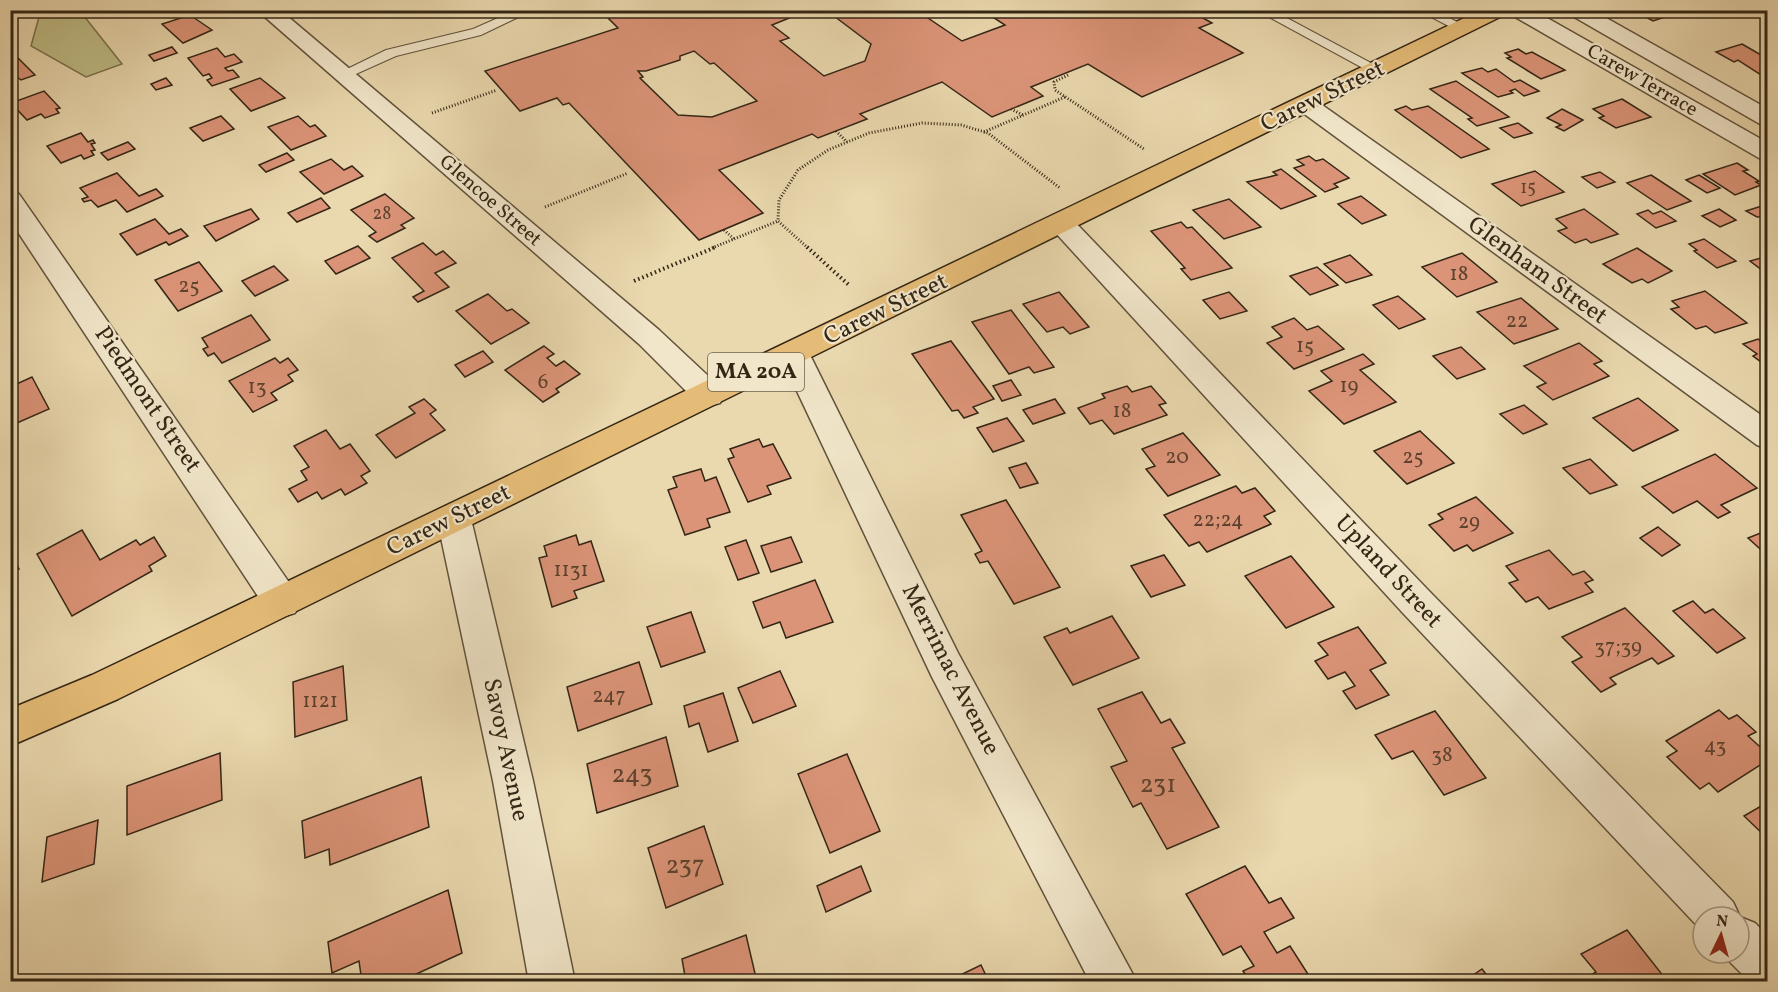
<svg xmlns="http://www.w3.org/2000/svg" width="1778" height="992" viewBox="0 0 1778 992" font-family="Vollkorn,serif">
  <rect width="100%" height="100%" fill="#ead8ae"/>
  <filter id="stains"><feTurbulence type="fractalNoise" baseFrequency=".00333" numOctaves="4"/><feColorMatrix values="0 0 0 0 .2 0 0 0 0 .09 0 0 0 0 .02 0 0 0 .5 -.17"/></filter>
  <radialGradient id="worn" r=".72"><stop offset=".6" stop-color="#630" stop-opacity="0"/><stop offset="1" stop-color="#630" stop-opacity=".3"/></radialGradient>
  <polygon fill="#bfbc85" stroke="#79714d" stroke-width="1.5" points="45,11 80,11 122,64 86,77 31,46 39,17"/>
  <g fill="#dc9478" stroke="#332615" stroke-width="1.5" fill-rule="evenodd">
    <path d="M633,10H809L772,25L789,38L780,41L824,76L865,61L871,44L826,10H916L962,41L1005,25L982,10H1196L1192,12L1212,23L1199,28L1243,53L1142,97L1088,64L1031,87L1043,96L992,117L942,82L860,114L867,119L818,138L812,134L719,170L763,213L699,240L569,103L563,105L557,98L520,111L485,71L618,28L608,18ZM694,51L710,64L714,63L757,101L712,117L678,115L640,78L643,77L638,71H646L680,60V56Z"/>
    <polygon points="1644,10 1673,10 1677,13 1653,21 1642,15 1648,13"/>
    <polygon points="190,15 212,30 183,43 162,24"/>
    <polygon points="1742,44 1768,59 1768,73 1761,75 1738,60 1734,62 1716,52"/>
    <polygon points="172,47 177,53 154,61 149,55"/>
    <polygon points="217,48 225,57 234,54 242,62 225,68 228,71 233,70 239,77 212,86 207,80 212,78 209,74 203,76 188,58"/>
    <polygon points="1518,49 1526,54 1532,52 1565,70 1541,79 1507,58 1511,57 1505,53"/>
    <polygon points="15,55 35,75 21,80 16,76 10,78 10,57"/>
    <polygon points="1482,68 1488,72 1496,69 1514,82 1520,80 1539,91 1524,96 1515,89 1510,91 1513,93 1498,97 1462,73"/>
    <polygon points="166,78 172,85 156,90 151,84"/>
    <polygon points="260,78 285,98 251,111 230,89"/>
    <polygon points="1456,81 1509,117 1477,126 1468,119 1472,118 1430,89"/>
    <polygon points="44,91 60,108 56,109 59,113 45,118 41,114 27,120 11,103"/>
    <polygon points="1622,99 1651,117 1616,128 1599,118 1604,116 1593,109"/>
    <polygon points="1406,106 1412,110 1428,106 1489,149 1461,158 1395,110"/>
    <polygon points="1562,109 1583,120 1564,131 1556,127 1561,125 1547,118"/>
    <polygon points="221,116 234,129 203,141 190,128"/>
    <polygon points="298,116 310,127 315,125 326,136 291,150 268,127"/>
    <polygon points="1518,123 1532,133 1514,138 1500,128"/>
    <polygon points="81,133 88,142 93,140 95,143 91,144 95,150 91,151 94,155 84,159 81,155 61,163 47,146"/>
    <polygon points="128,142 135,149 108,160 101,153"/>
    <polygon points="287,153 294,160 266,172 259,165"/>
    <polygon points="1309,156 1316,161 1323,159 1349,178 1334,184 1338,187 1325,192 1294,168 1304,165 1297,160"/>
    <polygon points="331,159 344,170 352,166 363,176 324,194 300,172"/>
    <polygon points="1737,163 1748,170 1743,171 1759,181 1756,182 1761,185 1735,195 1703,174"/>
    <polygon points="1281,169 1316,196 1281,209 1247,182 1277,175 1273,172"/>
    <polygon points="1535,171 1564,192 1521,206 1492,184"/>
    <polygon points="1600,172 1615,182 1597,188 1582,177"/>
    <polygon points="117,173 139,196 156,189 163,196 127,212 116,200 98,207 91,200 84,202 82,199 88,197 80,188"/>
    <polygon points="1651,175 1691,201 1667,210 1627,183"/>
    <polygon points="1699,175 1720,188 1707,193 1686,180"/>
    <polygon points="385,194 414,218 401,225 405,228 377,242 369,236 376,232 351,210"/>
    <polygon points="1361,196 1386,215 1362,224 1338,204"/>
    <polygon points="321,198 330,208 297,222 288,213"/>
    <polygon points="1229,199 1261,227 1224,239 1193,210"/>
    <polygon points="1768,204 1768,216 1757,217 1746,211"/>
    <polygon points="251,209 259,219 216,241 204,226"/>
    <polygon points="1584,209 1618,234 1591,243 1586,239 1575,243 1558,231 1567,228 1556,219"/>
    <polygon points="1719,209 1736,220 1720,227 1702,216"/>
    <polygon points="1648,210 1653,214 1661,211 1676,221 1656,228 1637,214"/>
    <polygon points="155,219 169,234 181,229 188,236 169,245 166,242 137,255 120,234"/>
    <polygon points="1181,222 1187,228 1192,227 1232,268 1191,280 1181,269 1185,268 1151,231"/>
    <polygon points="1704,239 1736,261 1717,268 1694,251 1697,250 1689,244"/>
    <polygon points="423,243 436,255 443,251 456,263 435,273 449,287 418,302 413,297 424,291 392,258"/>
    <polygon points="358,246 370,258 336,274 325,261"/>
    <polygon points="1637,248 1672,271 1648,283 1642,279 1632,283 1603,264"/>
    <polygon points="1462,253 1497,282 1457,297 1422,267"/>
    <polygon points="1350,255 1372,275 1346,283 1324,264"/>
    <polygon points="1768,256 1766,273 1750,261"/>
    <polygon points="199,262 222,291 178,311 155,280"/>
    <polygon points="274,266 288,280 255,296 242,281"/>
    <polygon points="1317,267 1338,285 1310,295 1290,276"/>
    <polygon points="1705,291 1747,323 1715,333 1706,326 1696,329 1671,309 1679,307 1672,301"/>
    <polygon points="1059,292 1089,327 1070,334 1063,327 1047,332 1023,304"/>
    <polygon points="1229,292 1247,311 1220,319 1203,300"/>
    <polygon points="488,294 507,311 512,309 529,323 491,344 456,311"/>
    <polygon points="1398,296 1425,319 1399,329 1373,305"/>
    <polygon points="1521,298 1558,329 1514,344 1477,312"/>
    <polygon points="1011,310 1054,367 1034,373 1029,367 1009,374 972,322"/>
    <polygon points="251,315 270,340 222,363 214,353 208,356 203,349 208,347 202,338"/>
    <polygon points="1294,318 1307,330 1318,326 1344,349 1294,369 1267,343 1282,337 1272,327"/>
    <polygon points="1758,339 1768,346 1768,367 1753,356 1757,354 1743,344"/>
    <polygon points="951,341 994,399 973,407 978,413 964,418 958,410 952,411 912,354"/>
    <polygon points="1579,343 1602,361 1594,364 1609,376 1553,400 1537,387 1546,383 1524,366"/>
    <polygon points="544,346 554,354 547,358 556,366 564,361 580,374 556,389 559,392 543,402 505,370"/>
    <polygon points="1461,347 1485,369 1457,379 1433,356"/>
    <polygon points="483,351 493,362 465,377 455,365"/>
    <polygon points="1363,354 1374,364 1360,370 1396,402 1344,424 1309,391 1332,381 1321,371"/>
    <polygon points="275,358 280,363 288,358 298,370 288,375 293,381 271,393 277,400 253,412 229,381"/>
    <polygon points="32,377 49,409 10,426 10,387"/>
    <polygon points="1011,380 1021,395 1002,401 993,386"/>
    <polygon points="1127,386 1132,392 1151,386 1166,403 1159,405 1167,415 1114,434 1102,420 1090,424 1078,408 1105,398 1102,394"/>
    <polygon points="1638,398 1678,430 1633,451 1593,418"/>
    <polygon points="424,399 436,410 430,414 445,430 396,458 376,435 415,413 409,407"/>
    <polygon points="1055,399 1065,413 1033,424 1023,410"/>
    <polygon points="1524,405 1547,424 1523,434 1500,414"/>
    <polygon points="1007,418 1024,441 993,452 977,428"/>
    <polygon points="326,430 340,449 350,444 370,471 361,476 367,483 345,495 341,489 322,499 317,492 298,502 289,489 307,480 301,471 309,467 294,446"/>
    <polygon points="1420,431 1454,463 1407,484 1374,451"/>
    <polygon points="1183,433 1220,475 1168,496 1146,469 1155,466 1142,449"/>
    <polygon points="759,439 763,447 773,444 791,478 767,486 771,494 748,502 728,459 734,457 730,449"/>
    <polygon points="1715,454 1757,488 1721,505 1730,512 1718,518 1697,501 1673,513 1642,487"/>
    <polygon points="1590,459 1617,485 1590,494 1563,468"/>
    <polygon points="1026,463 1038,483 1020,488 1009,468"/>
    <polygon points="701,469 705,481 716,477 730,512 707,519 710,527 685,535 668,490 677,487 673,477"/>
    <polygon points="1236,486 1242,493 1255,488 1275,511 1264,516 1271,524 1207,552 1199,542 1189,546 1164,515"/>
    <polygon points="1476,497 1513,533 1473,551 1467,545 1454,551 1429,525 1443,519 1438,514"/>
    <polygon points="1006,500 1060,587 1014,604 988,561 980,563 975,554 982,551 961,515"/>
    <polygon points="1658,527 1680,545 1662,556 1640,538"/>
    <polygon points="82,530 100,560 136,540 140,545 154,537 166,556 149,566 152,571 72,616 37,554"/>
    <polygon points="1768,530 1768,556 1748,538"/>
    <polygon points="576,535 579,545 591,541 604,581 574,591 577,598 552,607 539,558 547,556 544,546"/>
    <polygon points="791,537 802,562 771,572 761,546"/>
    <polygon points="746,540 759,573 738,580 725,547"/>
    <polygon points="10,549 19,569 10,573"/>
    <polygon points="1549,550 1573,575 1584,571 1593,580 1585,583 1593,592 1549,609 1538,597 1526,602 1509,583 1518,580 1506,566"/>
    <polygon points="1164,555 1185,585 1151,597 1131,566"/>
    <polygon points="1291,556 1334,607 1286,628 1245,576"/>
    <polygon points="815,580 833,622 786,638 780,622 763,628 753,602"/>
    <polygon points="1693,601 1705,613 1713,609 1745,638 1717,653 1673,611"/>
    <polygon points="1625,608 1674,656 1658,664 1652,658 1610,678 1616,684 1601,692 1572,662 1582,657 1562,637"/>
    <polygon points="691,612 705,652 661,667 647,627"/>
    <polygon points="1112,616 1139,658 1073,685 1044,637 1067,628 1070,633"/>
    <polygon points="1358,627 1386,663 1370,670 1389,695 1356,709 1343,691 1355,686 1345,672 1328,679 1315,661 1328,655 1318,643"/>
    <polygon points="639,662 652,704 578,731 567,687"/>
    <polygon points="343,666 347,720 295,737 293,682"/>
    <polygon points="780,671 796,706 753,723 738,688"/>
    <polygon points="1142,692 1161,723 1170,719 1185,743 1172,748 1219,827 1167,849 1141,803 1133,807 1111,767 1127,761 1098,709"/>
    <polygon points="723,693 738,741 708,752 699,723 689,727 684,706"/>
    <polygon points="1719,710 1729,719 1737,715 1756,732 1748,736 1768,754 1768,760 1718,792 1709,783 1700,789 1667,757 1677,751 1666,741"/>
    <polygon points="1435,711 1486,778 1444,795 1413,751 1392,759 1375,735"/>
    <polygon points="666,737 678,786 597,813 587,764"/>
    <polygon points="220,753 222,800 127,835 127,786"/>
    <polygon points="847,754 880,831 830,853 798,774"/>
    <polygon points="421,777 429,827 330,865 329,849 305,858 302,821"/>
    <polygon points="1768,802 1768,839 1744,816"/>
    <polygon points="98,820 94,864 42,882 47,837"/>
    <polygon points="704,826 723,884 666,908 648,848"/>
    <polygon points="861,866 871,891 826,912 817,886"/>
    <polygon points="1245,866 1269,903 1281,898 1294,918 1264,932 1277,953 1290,946 1313,982 1250,982 1243,971 1254,966 1241,946 1223,955 1186,894"/>
    <polygon points="448,890 462,953 399,982 362,982 359,961 332,973 328,942"/>
    <polygon points="1627,930 1668,982 1580,982 1596,972 1581,954"/>
    <polygon points="746,935 757,982 686,982 682,959"/>
    <polygon points="981,965 989,982 946,982"/>
    <polygon points="1482,969 1492,982 1463,982"/>
  </g>
  <g fill="none" stroke-linecap="round" stroke-linejoin="round">
    <defs>
      <g id="service">
        <polygon points="516,10 533,10 481,35 396,56 347,78 342,79 335,75 386,50 473,29"/>
        <polygon points="1256,10 1272,10 1384,70 1377,74 1372,73"/>
        <polygon points="1418,10 1435,10 1468,28 1462,32 1458,31"/>
      </g>
      <g id="minor">
        <polygon points="257,10 280,10 659,330 720,387 724,395 720,403 709,406 698,403 639,344"/>
        <polygon points="1507,10 1533,10 1768,143 1768,160 1759,158 1510,14"/>
        <polygon points="1566,10 1592,10 1768,109 1768,126 1760,124 1569,14"/>
        <polygon points="1307,98 1315,100 1768,420 1768,449 1757,445 1299,110 1295,105 1299,100"/>
        <polygon points="10,192 19,194 295,591 300,602 295,613 282,617 269,613 10,220"/>
        <polygon points="1062,216 1071,218 1428,590 1733,902 1740,917 1755,923 1768,936 1768,982 1750,982 1723,955 1739,953 1739,917 1703,917 1703,932 1402,612 1053,230 1049,224 1053,218"/>
        <polygon points="794,343 804,346 809,353 958,653 1137,982 1090,982 932,677 779,353 784,346"/>
        <polygon points="454,506 466,509 471,519 533,781 575,982 529,982 493,781 437,519 442,509"/>
      </g>
      <polygon id="primary" points="1481,10 1509,10 1506,14 118,699 10,746 10,709 92,675"/>
    </defs>
    <use href="#service" stroke="#61523b" stroke-width="2"/>
    <use href="#minor" stroke="#61523b" stroke-width="3"/>
    <use href="#primary" stroke="#332615" stroke-width="3"/>
    <g stroke="#332615" stroke-width="3" stroke-dasharray="1 2" stroke-linecap="butt">
      <polyline points="1068,75 1054,82 1055,90 1144,149"/>
      <polyline points="1011,109 1023,115"/>
      <polyline points="432,113 497,90"/>
      <polyline points="836,131 847,142"/>
      <polyline points="984,132 1065,97"/>
      <polyline points="545,207 628,173"/>
      <polyline points="724,230 734,239"/>
      <polyline points="712,248 778,221"/>
      <polyline points="808,248 778,221 779,200 798,170 828,150 869,133 922,123 961,125 988,133 1060,188"/>
    </g>
    <g stroke="#332615" stroke-width="4" stroke-dasharray="1.5 3" stroke-linecap="butt">
      <polyline points="807,247 850,286"/>
      <polyline points="634,281 716,247"/>
    </g>
    <use href="#service" fill="#f1e6ca" fill-rule="evenodd"/>
    <use href="#minor" fill="#f1e6ca" fill-rule="evenodd"/>
    <use href="#primary" fill="#e5bc77" fill-rule="evenodd"/>
  </g>
  <g text-anchor="middle" dominant-baseline="central" stroke-width="4.5" stroke-linejoin="round" paint-order="stroke">
    <g font-size="18" fill="#5d422e">
      <text x="1528" y="188">15</text>
      <text x="382" y="214">28</text>
    </g>
    <g font-size="20" fill="#332615" stroke="#f1e6ca">
      <text transform="translate(1642 81) rotate(30)">Carew Terrace</text>
      <text transform="translate(490 201) rotate(41)">Glencoe Street</text>
    </g>
    <g font-size="21" fill="#5d422e">
      <text x="1459" y="274">18</text>
      <text x="189" y="286">25</text>
      <text x="1517" y="321">22</text>
      <text x="1305" y="346">15</text>
      <text x="543" y="382">6</text>
      <text x="1349" y="386">19</text>
      <text x="257" y="387">13</text>
      <text x="1122" y="411">18</text>
      <text x="1177" y="457">20</text>
      <text x="1413" y="457">25</text>
      <text x="1218" y="520">22;24</text>
      <text x="1469" y="522">29</text>
      <text x="571" y="570">1131</text>
      <text x="1618" y="647">37;39</text>
      <text x="609" y="696">247</text>
      <text x="320" y="701">1121</text>
      <text x="1715" y="746">43</text>
      <text x="1442" y="755">38</text>
    </g>
    <rect fill="#f1e6ca" stroke="#6c604b" stroke-width="1.5" x="708" y="353" width="96" height="38" rx="4.5"/>
    <g font-size="22" font-weight="bold" fill="#332615">
      <text x="756" y="372">MA 20A</text>
    </g>
    <g font-size="24" fill="#332615" stroke="#f1e6ca">
      <text transform="translate(1323 97) rotate(-26)">Carew Street</text>
      <text transform="translate(1537 271) rotate(36)">Glenham Street</text>
      <text transform="translate(886 310) rotate(-26)">Carew Street</text>
      <text transform="translate(147 400) rotate(56)">Piedmont Street</text>
      <text transform="translate(449 521) rotate(-26)">Carew Street</text>
      <text transform="translate(1388 572) rotate(47)">Upland Street</text>
      <text transform="translate(950 670) rotate(63)">Merrimac Avenue</text>
      <text transform="translate(505 750) rotate(78)">Savoy Avenue</text>
    </g>
    <g font-size="26" fill="#5d422e">
      <text x="632" y="775">243</text>
      <text x="1158" y="785">231</text>
      <text x="685" y="866">237</text>
    </g>
  </g>
  <rect width="1778" height="992" fill="none" stroke="#ead8ae" stroke-width="36"/>
  <rect x="12" y="12" width="1754" height="968" fill="none" stroke="#332615" stroke-width="3"/>
  <rect x="18" y="18" width="1742" height="956" fill="none" stroke="#332615" stroke-width="1.5"/>
  <g transform="translate(1721 935) rotate(5)"><circle r="28" fill="#f1e6ca" stroke="#a59982" stroke-width="1.5"/>
  <path d="M0-4.5L10 22L0 15L-10 22Z" fill="#8f2418"/>
  <text y="-9" font-size="16" font-weight="bold" text-anchor="middle" fill="#332615">N</text>
  </g>
  <rect width="100%" height="100%" filter="url(#stains)"/>
  <rect width="100%" height="100%" fill="url(#worn)"/>
</svg>
